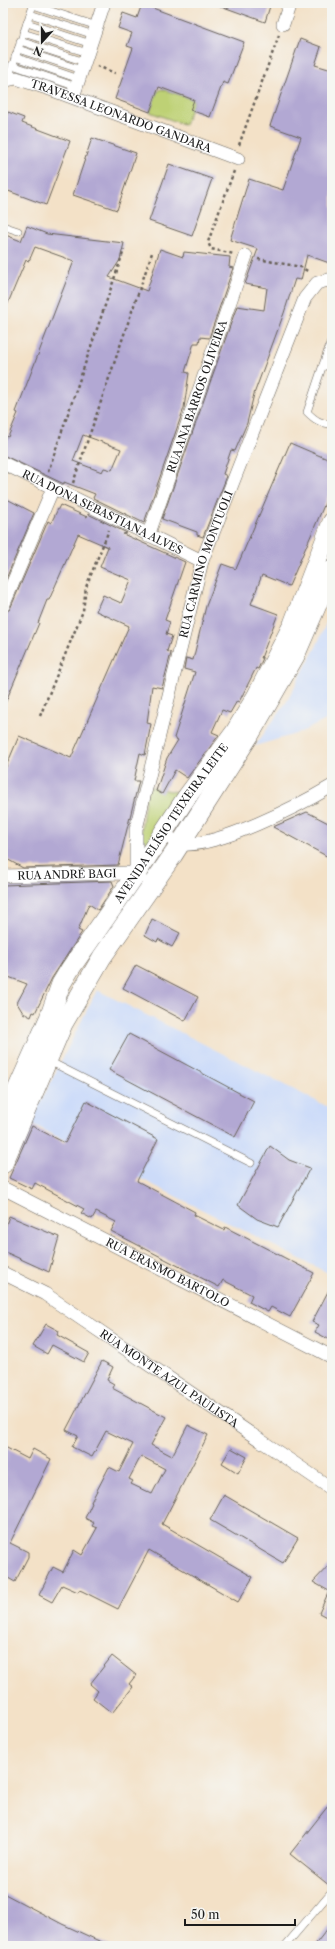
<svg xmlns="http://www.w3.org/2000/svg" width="335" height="1949" viewBox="0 0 335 1949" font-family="'Libre Caslon Text',serif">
  <rect width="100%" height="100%" fill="#f6f6f2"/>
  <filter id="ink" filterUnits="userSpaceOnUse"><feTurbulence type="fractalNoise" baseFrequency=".025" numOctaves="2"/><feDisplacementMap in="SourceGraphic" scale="8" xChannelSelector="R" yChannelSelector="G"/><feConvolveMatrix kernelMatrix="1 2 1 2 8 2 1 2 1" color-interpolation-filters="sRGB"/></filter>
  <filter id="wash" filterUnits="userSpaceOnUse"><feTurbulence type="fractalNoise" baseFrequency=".012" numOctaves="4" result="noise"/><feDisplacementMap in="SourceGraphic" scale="16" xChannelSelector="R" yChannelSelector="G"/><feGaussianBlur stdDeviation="0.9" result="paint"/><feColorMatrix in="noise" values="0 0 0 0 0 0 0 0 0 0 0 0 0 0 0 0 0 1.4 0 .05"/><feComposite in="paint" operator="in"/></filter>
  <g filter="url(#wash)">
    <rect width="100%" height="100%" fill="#f3e1c7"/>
    <g fill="#ccdbf9">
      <polygon points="332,609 332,717 299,733 255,746 286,703 316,647"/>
      <polygon points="97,990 332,1109 332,1275 30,1123"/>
    </g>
    <g fill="#bed175" stroke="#6d7648">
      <polygon points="162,89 194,100 185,125 150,112 157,92"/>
      <polygon points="147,786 190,795 135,877"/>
    </g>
    <g id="blocks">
      <g fill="#b2a8d3" fill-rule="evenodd">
        <polygon points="218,3 271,3 265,22 218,5"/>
        <polygon points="142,4 244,42 228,84 223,82 210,117 190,110 194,100 159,87 150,112 115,99 133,48 127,46 132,33 118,28 123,13 137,18"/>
        <polygon points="300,39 321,47 315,65 332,70 332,264 307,255 301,280 295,279 284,313 254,394 247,423 235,451 231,450 223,474 227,476 203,537 197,535 197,532 162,519 237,306 264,310 267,288 245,284 258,249 230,240 249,179 283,190 301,137 270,126"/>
        <polygon points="8,112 24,118 22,123 70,141 46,205 3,189 3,124"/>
        <polygon points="92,138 136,153 117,210 73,195"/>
        <polygon points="169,164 212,179 192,236 149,221"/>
        <path d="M27,226L47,234L124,243L120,260L109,277L147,291L160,249L183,257L184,252L230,257L229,267L233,268L209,338L200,337L199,343H194L185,372L189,373L184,408L144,523L93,498L95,494L64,482V484L3,455V442L6,436L8,437L18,413L16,412L74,261L35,247L29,261L26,260L3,315V234L21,241ZM83,435L121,449L112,470L104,468L102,472L73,461Z"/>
        <polygon points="290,443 332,461 332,487 289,586 262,575 251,604 278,614 261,658 263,658 258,669 256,668 239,702 237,701 230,713 222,710 212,732 219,735 187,778 175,770 162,794 156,791 167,758 178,740 174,738 195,672 184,669 186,658 193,660 206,606 222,564 236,569"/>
        <polygon points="3,497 34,513 3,586"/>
        <polygon points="60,505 87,517 88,514 127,533 123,534 185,562 165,620 170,622 166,634 172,636 167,651 171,653 162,688 152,686 147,723 151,724 145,755 140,753 134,781 139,781 118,865 23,868 3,857 3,774 19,736 71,758 129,626 96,611 103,595 121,603 131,580 100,567 108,547 78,534 49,600 47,600 38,623 39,623 3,708 3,614 10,609 48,521 51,523"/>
        <polygon points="307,812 332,825 332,859 273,827"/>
        <polygon points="112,881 114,886 98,910 89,904 78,930 82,932 52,978 35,1013 33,1012 31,1017 23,1013 17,1003 27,984 6,976 7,973 3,971 3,885"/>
        <polygon points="152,919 180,933 172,947 158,939 157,942 145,935"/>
        <polygon points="136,965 198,997 185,1021 123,988"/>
        <polygon points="129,1034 254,1101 235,1137 109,1070"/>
        <polygon points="86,1101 158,1139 137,1181 195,1212 194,1215 224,1230 225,1227 314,1273 290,1317 271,1307 268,1312 249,1302 252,1295 223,1280 219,1287 111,1231 116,1222 96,1212 92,1219 81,1213 84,1209 35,1183 32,1189 9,1178 32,1126 65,1143"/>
        <polygon points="270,1146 289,1160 310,1168 278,1227 257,1219 238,1205"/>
        <polygon points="9,1216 59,1237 49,1272 3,1251 3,1234"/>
        <polygon points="332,1284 332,1341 315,1332 319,1325 312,1322"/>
        <polygon points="46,1324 59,1331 57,1335 89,1353 84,1362 52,1345 47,1354 33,1346"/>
        <path d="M102,1361L113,1367L107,1380L114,1384L112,1388L166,1417L151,1445L172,1456L188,1425L208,1435L162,1524L253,1577L238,1602L149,1550L118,1609L82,1591L79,1590L78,1592L62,1585L52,1602L39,1595L53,1567L63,1572L74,1550L82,1555L97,1528L92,1526L94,1523L85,1518L92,1503L91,1502L109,1467L119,1472L133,1444L106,1431L92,1457L72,1447L78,1436L66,1430ZM141,1456L165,1469L152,1494L131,1484L133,1481L129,1479Z"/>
        <polygon points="3,1446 28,1459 33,1449 51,1459 10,1543 28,1552 28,1557 15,1582 3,1575"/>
        <polygon points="231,1448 247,1457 238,1473 222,1463"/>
        <polygon points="224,1495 298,1538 283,1563 210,1520"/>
        <polygon points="332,1562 332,1620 319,1613 329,1591 313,1582"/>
        <polygon points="112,1656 136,1675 129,1684 133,1687 112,1713 93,1698 98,1691 90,1684"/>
        <polygon points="332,1801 332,1886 330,1886 290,1854"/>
        <polygon points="3,1893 62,1924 110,1946 13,1946 3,1941"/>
        <polygon points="332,1923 332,1946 314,1946"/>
      </g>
    </g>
  </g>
  <g filter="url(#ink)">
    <use href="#blocks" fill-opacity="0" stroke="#676158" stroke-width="1"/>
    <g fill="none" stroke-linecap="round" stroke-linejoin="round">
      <defs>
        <g id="service">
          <polyline points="30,14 94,35"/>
          <polyline points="27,23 91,44"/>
          <polyline points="23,33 88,53"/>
          <polyline points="20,41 85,62"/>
          <polyline points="18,49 82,70"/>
          <polyline points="15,57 79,79"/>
          <polyline points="12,65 77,87"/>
          <polyline points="8,79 33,5 97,26"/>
          <polyline points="3,226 18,231"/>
          <path d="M332,338L307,412C315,420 321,424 332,424"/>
          <polyline points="323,365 332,368"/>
          <polyline points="47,1060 251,1163"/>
          <polyline points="285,1946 332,1891"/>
        </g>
        <g id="minor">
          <polyline points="283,24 290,3"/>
          <path id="s1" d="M3,81L16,78L47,88L238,159"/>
          <polyline points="73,97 104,3"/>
          <path id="s2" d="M3,463L202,561"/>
          <path id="s3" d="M148,536L246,256"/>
          <polyline points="3,606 53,488"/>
          <path d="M163,833C168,836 175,843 181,844C217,848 300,805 332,786"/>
          <path id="s4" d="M136,874V829L202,561L305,298L317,283L332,279"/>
          <path id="s5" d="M3,876L125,873L136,874L140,877"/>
          <path id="s6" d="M3,1188L332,1357"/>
          <path id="s7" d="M3,1273L45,1294L332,1489"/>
        </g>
        <g id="secondary">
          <path id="s8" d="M3,1121L49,1018L61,984L70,969L136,874L186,798L235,732L256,697L293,624L332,522"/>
          <polyline points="3,1164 63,1024 102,957 173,855 249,736 295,656 332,570"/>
        </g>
      </defs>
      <use href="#service" stroke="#676158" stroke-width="8"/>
      <use href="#minor" stroke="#676158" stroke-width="14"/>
      <use href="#secondary" stroke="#676158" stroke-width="20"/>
      <g stroke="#676158" stroke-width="2.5" stroke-dasharray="3 3" stroke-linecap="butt">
        <polyline points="97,66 115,73"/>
        <polyline points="239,145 279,35"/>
        <polyline points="234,171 208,242 211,249 234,254"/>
        <polyline points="258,259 301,267 309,272"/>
        <polyline points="48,472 124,250"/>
        <polyline points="73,483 152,253"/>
        <polyline points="40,716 83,611 86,587 109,530"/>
      </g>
      <use href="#service" stroke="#fff" stroke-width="7"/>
      <use href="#minor" stroke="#fff" stroke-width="13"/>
      <use href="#secondary" stroke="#fff" stroke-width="19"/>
    </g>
  </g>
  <g text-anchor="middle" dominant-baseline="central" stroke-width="3" stroke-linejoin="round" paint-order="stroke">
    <g font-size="11" fill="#1c1c1c" stroke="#f6f6f2">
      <text stroke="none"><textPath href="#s1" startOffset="125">TRAVESSA LEONARDO GANDARA</textPath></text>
      <text stroke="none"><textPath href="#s3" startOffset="148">RUA ANA BARROS OLIVEIRA</textPath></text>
      <text stroke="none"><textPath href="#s2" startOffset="111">RUA DONA SEBASTIANA ALVES</textPath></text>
      <text stroke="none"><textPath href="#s4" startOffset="319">RUA CARMINO MONTUOLI</textPath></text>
      <text stroke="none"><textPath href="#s8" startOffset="344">AVENIDA ELÍSIO TEIXEIRA LEITE</textPath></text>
      <text stroke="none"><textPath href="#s5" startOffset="64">RUA ANDRÉ BAGI</textPath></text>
      <text stroke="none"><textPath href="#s6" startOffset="185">RUA ERASMO BARTOLO</textPath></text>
      <text stroke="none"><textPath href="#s7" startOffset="197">RUA MONTE AZUL PAULISTA</textPath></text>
    </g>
  </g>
  <rect width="335" height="1949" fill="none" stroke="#f6f6f2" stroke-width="16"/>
  <g transform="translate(42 42) rotate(201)" stroke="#f6f6f2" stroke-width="3" paint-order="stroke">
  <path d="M0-3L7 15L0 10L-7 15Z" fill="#1c1c1c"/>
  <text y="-6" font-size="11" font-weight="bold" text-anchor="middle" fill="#1c1c1c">N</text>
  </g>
  <path d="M185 1919v6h110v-6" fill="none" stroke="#1c1c1c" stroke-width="2"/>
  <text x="191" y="1919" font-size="12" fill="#1c1c1c" stroke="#f6f6f2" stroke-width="3" paint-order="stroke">50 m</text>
</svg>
